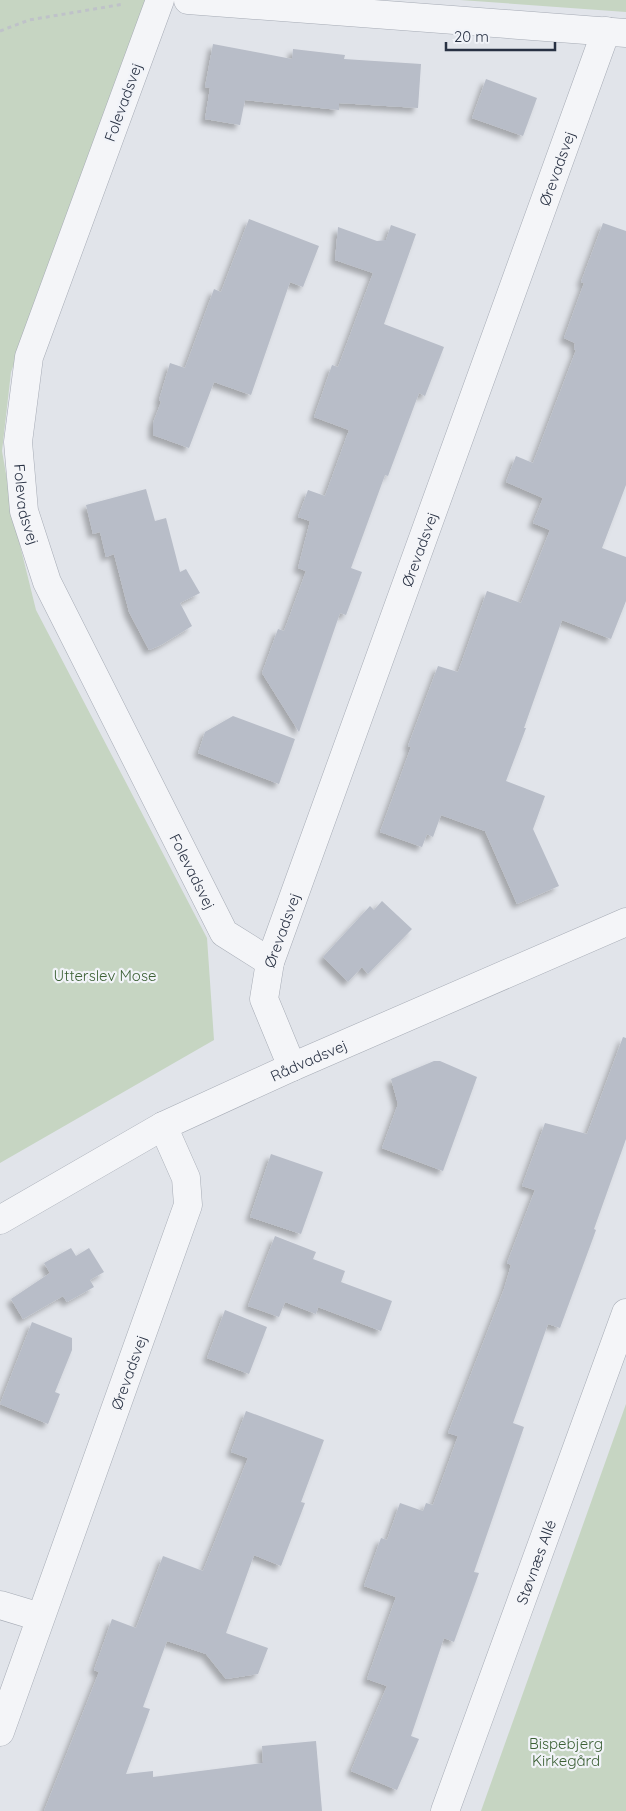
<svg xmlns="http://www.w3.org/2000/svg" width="626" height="1811" viewBox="0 0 626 1811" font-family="Quicksand,sans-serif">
  <defs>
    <filter id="shadow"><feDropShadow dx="-4.5" dy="4.5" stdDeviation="2.5" flood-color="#0004"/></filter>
  </defs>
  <rect width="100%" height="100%" fill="#e1e4ea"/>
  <g fill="#c6d5c2">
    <polygon points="0,0 155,0 11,372 2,451 15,525 36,610 207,938 214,1040 0,1163"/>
    <polygon points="460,0 626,0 626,12"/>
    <polygon points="626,1404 626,1811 481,1811"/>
  </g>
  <g fill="#b8bdc8" filter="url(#shadow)">
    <polygon points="213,44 292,59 293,49 345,55 344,59 421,64 418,108 339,103 339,110 245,100 240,125 205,119 210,88 205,87"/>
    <polygon points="486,79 537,98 523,136 472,118"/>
    <polygon points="249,219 319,246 303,287 290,282 251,395 214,382 189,448 153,435 153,423 161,402 159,400 170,363 185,368 214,289 221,292"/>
    <polygon points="603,223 626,231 626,485 602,548 626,557 626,601 611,639 562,620 524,728 526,728 506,781 545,796 533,829 559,886 517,904 485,831 441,815 433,837 427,834 422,847 380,832 411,747 408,746 438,666 458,672 487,591 521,603 550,530 533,523 543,498 506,482 516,456 533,463 576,350 574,349 575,343 564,338 584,283 581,282"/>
    <polygon points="391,225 416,234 384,324 444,347 425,396 419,393 388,476 385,475 351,568 362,572 346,615 340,613 299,732 262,673 278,629 284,631 306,571 298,568 310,521 298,517 308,490 325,496 349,430 314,417 332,365 338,367 373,273 335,260 338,227 377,241 386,240"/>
    <polygon points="146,489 155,521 166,518 180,572 186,569 200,593 180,603 192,626 161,645 149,650 129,612 114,554 106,557 100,532 93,534 86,505"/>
    <polygon points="233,716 295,739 279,784 198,753 205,732"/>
    <polygon points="382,901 412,929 368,974 362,967 348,982 323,957 370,906 374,910"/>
    <polygon points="623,1037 626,1038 626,1139 594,1229 596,1230 560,1328 548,1324 513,1423 524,1427 474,1572 479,1573 454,1642 444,1638 411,1736 419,1739 397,1790 351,1771 387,1686 367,1679 396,1597 364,1586 381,1538 387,1540 400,1503 423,1511 426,1503 433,1505 458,1436 448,1433 504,1289 511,1265 507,1263 535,1190 522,1186 545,1123 587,1134"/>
    <polygon points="434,1061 440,1061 477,1077 443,1171 382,1148 398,1104 391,1079"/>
    <polygon points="271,1154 323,1172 301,1234 250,1217"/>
    <polygon points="275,1236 316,1252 313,1259 345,1271 341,1282 392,1301 381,1331 318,1307 316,1314 285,1302 279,1317 248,1306"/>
    <polygon points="71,1248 76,1256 89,1248 104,1272 90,1280 94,1287 67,1302 63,1296 23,1319 11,1299 50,1273 44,1263"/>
    <polygon points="225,1310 267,1327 249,1374 207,1358"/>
    <polygon points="32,1322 72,1338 72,1350 55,1392 60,1394 48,1424 0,1404"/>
    <polygon points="246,1411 324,1440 301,1502 305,1503 281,1566 254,1555 226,1633 268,1648 258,1674 226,1679 206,1654 167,1641 143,1707 150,1709 126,1774 153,1771 153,1777 263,1763 262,1746 316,1741 322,1811 44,1811 99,1672 94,1670 112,1619 136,1628 163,1556 203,1571 248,1458 231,1452"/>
  </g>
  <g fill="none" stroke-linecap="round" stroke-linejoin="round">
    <defs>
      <g id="minor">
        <path id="s1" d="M160,0L29,357L18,442L24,511L47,582L224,933L270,962"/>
        <polyline points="188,0 626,33"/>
        <path id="s2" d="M292,1067L264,999L270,962L606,31"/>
        <polyline points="0,1605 40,1617"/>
        <path id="s3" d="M0,1732L188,1205L186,1178L163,1126"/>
        <path id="s4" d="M445,1811L626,1313"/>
      </g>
      <g id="tertiary">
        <path id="s5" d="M0,1220L163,1126L292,1067L626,922"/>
      </g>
    </defs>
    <use href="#minor" stroke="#a6abb5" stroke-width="29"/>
    <use href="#tertiary" stroke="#a6abb5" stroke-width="29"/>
    <polyline stroke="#bfc2c9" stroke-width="3" stroke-dasharray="4 4" stroke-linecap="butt" points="0,31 29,20 124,4"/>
    <use href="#minor" stroke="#f4f5f8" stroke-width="28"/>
    <use href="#tertiary" stroke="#f4f5f8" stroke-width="28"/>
  </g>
  <g text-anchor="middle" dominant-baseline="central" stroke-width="4.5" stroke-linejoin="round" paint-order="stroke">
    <g font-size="15" fill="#283143" stroke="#f1f3f8">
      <text transform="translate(123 102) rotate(-70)">Folevadsvej</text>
      <text stroke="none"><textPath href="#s2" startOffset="955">Ørevadsvej</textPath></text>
      <text stroke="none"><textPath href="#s1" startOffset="529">Folevadsvej</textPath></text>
      <text stroke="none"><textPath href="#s2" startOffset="550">Ørevadsvej</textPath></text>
      <text stroke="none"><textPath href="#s1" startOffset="934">Folevadsvej</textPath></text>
      <text stroke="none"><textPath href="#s2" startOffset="145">Ørevadsvej</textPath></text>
      <text stroke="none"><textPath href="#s5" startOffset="348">Rådvadsvej</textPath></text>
      <text stroke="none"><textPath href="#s3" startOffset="382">Ørevadsvej</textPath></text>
      <text stroke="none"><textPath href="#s4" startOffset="265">Støvnæs Allé</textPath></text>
    </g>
    <g font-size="15" fill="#3c6035" stroke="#f1f3f8">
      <text x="105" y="975">Utterslev Mose</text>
      <text x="566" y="1743">Bispebjerg<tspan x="566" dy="17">Kirkegård</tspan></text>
    </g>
  </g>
  <path d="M446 42v8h109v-8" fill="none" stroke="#283143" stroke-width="2.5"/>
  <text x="454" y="42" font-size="15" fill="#283143" stroke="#f1f3f8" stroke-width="4" paint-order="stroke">20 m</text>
</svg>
